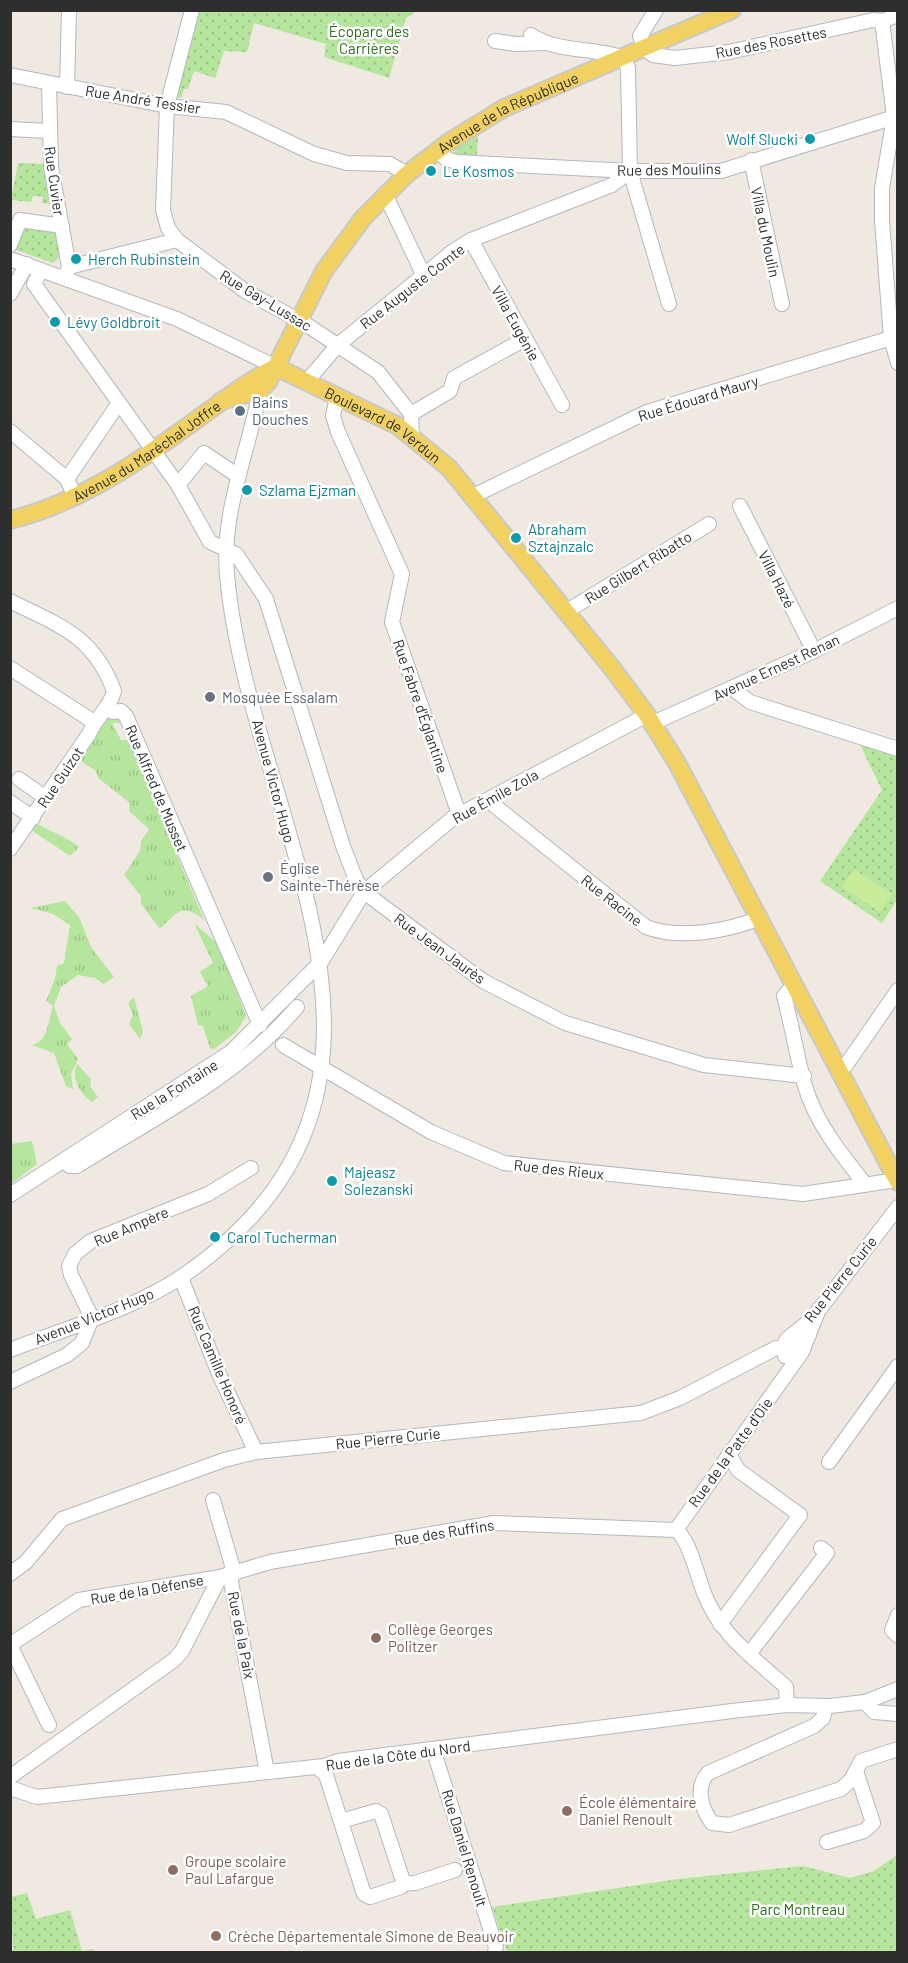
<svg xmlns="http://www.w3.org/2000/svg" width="908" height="1963" viewBox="0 0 908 1963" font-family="Barlow,sans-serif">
  <defs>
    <pattern id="grass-tufts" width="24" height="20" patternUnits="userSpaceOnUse" patternTransform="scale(1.5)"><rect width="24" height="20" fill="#b6e59e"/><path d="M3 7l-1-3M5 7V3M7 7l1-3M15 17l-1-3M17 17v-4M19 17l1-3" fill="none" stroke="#9dc588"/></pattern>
    <pattern id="park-dots" width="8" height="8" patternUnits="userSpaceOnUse" patternTransform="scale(1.5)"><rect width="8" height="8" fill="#b6e59e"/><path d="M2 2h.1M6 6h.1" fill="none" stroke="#9dc588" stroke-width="1.8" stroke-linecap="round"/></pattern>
  </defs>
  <rect width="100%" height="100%" fill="#efe9e1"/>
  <g fill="url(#grass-tufts)">
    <path d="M106,718H116L122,723H112L121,740H129L204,920C183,902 177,912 160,929L141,904V896L124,875L140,851L141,841L149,829L129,811L130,803L98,778L96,771L81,761Z"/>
    <path d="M38,824C52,833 66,836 79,847L70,856L31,830Z"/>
    <path d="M65,901L79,917L91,947L114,977L104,984L95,978L78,975L61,987L54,1006L60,1023L72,1039L67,1044L78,1059L71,1074L73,1089L66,1086L54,1053L32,1045C49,1041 48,1020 53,1006L46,1001L55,979L57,966L64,963L70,925L53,914L31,908Z"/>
    <polygon points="194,923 218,944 246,1016 236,1032 214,1049 210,1048 203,1026 198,1025 191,996 208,986 200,972 213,963"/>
    <polygon points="134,997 143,1032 140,1039 129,1024 133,1015 128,1003"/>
    <path d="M77,1064L91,1079L90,1086L98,1097L92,1102C80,1093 71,1079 77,1064Z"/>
    <polygon points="32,1141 37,1164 11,1184 11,1144"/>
  </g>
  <g fill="url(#park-dots)">
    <polygon points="199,11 417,11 406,18 389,78 324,57 326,44 254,23 247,52 224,51 215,78 194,71 188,89 184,89 181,98 175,97"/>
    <polygon points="478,135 477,158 454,157 455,149"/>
    <polygon points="18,163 45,164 53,204 42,203 43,197 33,196 31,202 11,200"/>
    <polygon points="20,226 51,228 55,233 60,257 53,263 16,250 14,246"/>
    <polygon points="859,743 897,757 897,900 882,923 820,881 882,790"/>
    <polygon points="897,1855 897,1952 507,1952 492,1907 678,1879 803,1866 850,1878 874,1871"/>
    <polygon points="27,1893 36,1919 70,1910 82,1951 93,1949 94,1952 13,1952 11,1897"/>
  </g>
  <polygon fill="#c9ec9a" points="854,869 892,894 880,912 842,887"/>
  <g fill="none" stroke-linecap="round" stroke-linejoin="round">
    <defs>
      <g id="minor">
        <polyline points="192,10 167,106 163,210 168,228 177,240 245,291 307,325 378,372 411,414 412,436"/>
        <polyline points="656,10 640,36 645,49 653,55 675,58 729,52 873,20 882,21 898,15"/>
        <polyline points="882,21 894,117 882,188 882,221 891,338 898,363"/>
        <path d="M531,35C557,53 595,47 624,58L628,68L630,171L669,304"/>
        <polyline points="495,41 516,44 546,43"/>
        <polyline points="10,75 167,106 226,112 314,154 347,163 390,164 407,174"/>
        <polyline points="49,83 51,167 69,267 65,278"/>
        <polyline points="67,87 69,10"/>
        <polyline points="10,129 49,131"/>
        <polyline points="438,150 446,159 457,162 630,171 721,171 898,116"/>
        <polyline points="751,160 782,304"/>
        <polyline points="385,194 423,274"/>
        <polyline points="471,240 562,405"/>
        <polyline points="10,245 20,220 62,226"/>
        <polyline points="10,259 177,319 276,367"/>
        <polyline points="69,267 177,240"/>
        <polyline points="41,270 34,284 178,485 210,542 234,553"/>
        <polyline points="10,294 27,264"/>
        <polyline points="307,381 338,345 452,252 471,240 612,185 630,171"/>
        <polyline points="337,396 333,416 338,432 402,574 392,622 459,814"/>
        <polyline points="411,414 450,391 454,378 525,339"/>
        <polyline points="10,431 67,479 75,497"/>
        <polyline points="67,479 119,403"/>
        <polyline points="178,485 204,453 238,476"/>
        <polyline points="473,496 647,412 898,336"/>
        <polyline points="740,506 814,651"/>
        <polyline points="236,554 266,599 343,846 356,880 364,892 483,981 565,1023 704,1065 804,1076"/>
        <path d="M10,601C60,626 93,635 114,691C110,708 96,717 89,734L10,849"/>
        <polyline points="567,611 709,524"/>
        <polyline points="10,668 94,722"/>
        <polyline points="732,688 750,702 898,749"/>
        <polyline points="109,705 113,712 121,711 126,716 260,1025"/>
        <polyline points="653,723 814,651 898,608"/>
        <polyline points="19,779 46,798"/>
        <path d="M490,799L495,806L646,927C680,940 727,931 760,918"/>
        <polyline points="10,802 33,818"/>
        <path d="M794,985L784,996C792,1026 797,1057 805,1086C816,1123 841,1154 865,1184"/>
        <polyline points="283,1045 431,1132 504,1163 803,1194 897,1180"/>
        <polyline points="839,1070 846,1065 898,990"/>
        <path d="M64,1161L70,1166H77C154,1118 238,1077 297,1007"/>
        <polyline points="10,1195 231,1052 321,962 364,892 453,818 647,715"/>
        <polyline points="183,1276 183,1283 219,1374 256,1452"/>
        <path d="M10,1350C66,1328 135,1309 184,1275C458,1085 249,821 227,575C221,512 249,451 260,390"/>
        <polyline points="785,1356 784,1345 787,1339 812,1319 898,1207"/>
        <polyline points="10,1382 67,1355 82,1343 92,1318 71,1275 69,1266 75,1254 91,1241 208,1194 251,1168"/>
        <polyline points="829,1462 898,1366"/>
        <polyline points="213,1500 232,1565 231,1582 267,1772"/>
        <polyline points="676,1530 802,1352 819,1309"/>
        <polyline points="10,1574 26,1562 62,1519 224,1460 256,1452 641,1413 680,1398 776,1348 793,1348 809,1335"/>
        <polyline points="898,1615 892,1630 898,1636"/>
        <polyline points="720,1624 800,1515 738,1470 729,1454"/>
        <polyline points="749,1654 827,1553 821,1548"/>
        <polyline points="865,1702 874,1712 898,1714"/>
        <path d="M826,1706L823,1718L814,1726L708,1773C695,1787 701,1808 712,1823L729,1825L841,1789L851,1780L861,1761L898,1749"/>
        <polyline points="49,1725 11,1647 14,1642 79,1600 220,1577"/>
        <polyline points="433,1749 496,1947 495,1952"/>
        <polyline points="317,1767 326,1775 364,1894 370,1897 401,1887 403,1881 381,1814 376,1811 341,1821"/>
        <path d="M10,1777L174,1660L182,1651L220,1577L270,1562L494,1523L676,1530C689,1538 698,1578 704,1593C720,1635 754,1658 786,1687L787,1705"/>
        <polyline points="10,1788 37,1797 324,1766 338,1761 732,1711 787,1705 830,1706 865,1702 898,1689"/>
        <polyline points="827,1842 864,1831 873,1823 856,1771"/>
        <polyline points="402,1884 415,1883 455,1870"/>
      </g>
      <g id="major">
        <path id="s1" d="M276,367L398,426L449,468L612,668L647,715L677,763L898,1182"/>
        <path id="s2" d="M221,401L260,390L268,382L324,271L363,218L407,174L449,142L504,108L732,10"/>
        <path id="s3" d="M10,520C83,502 144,458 203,415C228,397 248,381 276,367"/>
      </g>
    </defs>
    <use href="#minor" stroke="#b4b7c1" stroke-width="16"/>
    <use href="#major" stroke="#c9c9c9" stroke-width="20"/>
    <use href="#minor" stroke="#fff" stroke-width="14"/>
    <use href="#major" stroke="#f2d163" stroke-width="16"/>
  </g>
  <g fill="#0f9aa8" stroke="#fff" stroke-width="2">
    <circle cx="810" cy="139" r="6"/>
    <circle cx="431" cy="171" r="6"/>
    <circle cx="76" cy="259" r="6"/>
    <circle cx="55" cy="322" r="6"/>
    <circle cx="247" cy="490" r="6"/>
    <circle cx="516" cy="538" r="6"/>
    <circle cx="332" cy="1181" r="6"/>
    <circle cx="215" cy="1237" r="6"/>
  </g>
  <circle fill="#5c6f8a" stroke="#fff" stroke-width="2" cx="240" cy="411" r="6"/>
  <g fill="#6b7280" stroke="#fff" stroke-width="2">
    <circle cx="210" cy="697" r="6"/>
    <circle cx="268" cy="877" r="6"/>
  </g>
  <g fill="#8d6e63" stroke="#fff" stroke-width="2">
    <circle cx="376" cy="1638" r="6"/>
    <circle cx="567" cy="1811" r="6"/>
    <circle cx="173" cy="1870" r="6"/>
    <circle cx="216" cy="1936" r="6"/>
  </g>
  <g text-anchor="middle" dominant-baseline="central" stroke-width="5" stroke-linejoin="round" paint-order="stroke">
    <g font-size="15" fill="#2c6e1b" stroke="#fff">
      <text x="369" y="31">Écoparc des<tspan x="369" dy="17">Carrières</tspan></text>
      <text x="798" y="1909">Parc Montreau</text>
    </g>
    <g font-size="15" fill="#2e2e2e" stroke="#fff">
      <text transform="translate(771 42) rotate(-11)">Rue des Rosettes</text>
      <text transform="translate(143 99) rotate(9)">Rue André Tessier</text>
      <text stroke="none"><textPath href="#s2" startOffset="423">Avenue de la République</textPath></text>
      <text transform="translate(669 169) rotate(-1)">Rue des Moulins</text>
      <text transform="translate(55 181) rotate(82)">Rue Cuvier</text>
      <text transform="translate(766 232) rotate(78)">Villa du Moulin</text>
      <text transform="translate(412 286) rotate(-38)">Rue Auguste Comte</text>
      <text transform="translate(266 300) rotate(31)">Rue Gay-Lussac</text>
      <text transform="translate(516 323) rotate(61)">Villa Eugénie</text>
      <text transform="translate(698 398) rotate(-17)">Rue Édouard Maury</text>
      <text stroke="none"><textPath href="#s1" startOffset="122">Boulevard de Verdun</textPath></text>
      <text stroke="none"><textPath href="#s3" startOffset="154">Avenue du Maréchal Joffre</textPath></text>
      <text transform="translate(638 567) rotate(-32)">Rue Gilbert Ribatto</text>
      <text transform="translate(777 579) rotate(63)">Villa Hazé</text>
      <text transform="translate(776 667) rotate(-25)">Avenue Ernest Renan</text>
      <text transform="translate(421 706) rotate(71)">Rue Fabre d'Églantine</text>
      <text transform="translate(60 777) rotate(-56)">Rue Guizot</text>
      <text transform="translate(274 781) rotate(75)">Avenue Victor Hugo</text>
      <text transform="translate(157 788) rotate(67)">Rue Alfred de Musset</text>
      <text transform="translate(495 796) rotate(-29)">Rue Émile Zola</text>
      <text transform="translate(612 900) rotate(38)">Rue Racine</text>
      <text transform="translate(440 948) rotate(36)">Rue Jean Jaurès</text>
      <text transform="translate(174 1089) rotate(-32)">Rue la Fontaine</text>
      <text transform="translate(559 1169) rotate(6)">Rue des Rieux</text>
      <text transform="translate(131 1226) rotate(-23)">Rue Ampère</text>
      <text transform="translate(840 1279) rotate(-51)">Rue Pierre Curie</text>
      <text transform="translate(94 1316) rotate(-22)">Avenue Victor Hugo</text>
      <text transform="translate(218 1365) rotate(67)">Rue Camille Honoré</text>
      <text transform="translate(388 1438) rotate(-6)">Rue Pierre Curie</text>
      <text transform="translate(730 1452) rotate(-54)">Rue de la Patte d'Oie</text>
      <text transform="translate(444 1532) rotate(-9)">Rue des Ruffins</text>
      <text transform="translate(147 1589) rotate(-10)">Rue de la Défense</text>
      <text transform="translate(242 1635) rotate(79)">Rue de la Paix</text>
      <text transform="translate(398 1755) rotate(-8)">Rue de la Côte du Nord</text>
      <text transform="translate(465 1848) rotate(73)">Rue Daniel Renoult</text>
    </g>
    <g font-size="15" fill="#0d838f" stroke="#fff" text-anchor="start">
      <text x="798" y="139" text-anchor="end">Wolf Slucki</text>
      <text x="443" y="171">Le Kosmos</text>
      <text x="88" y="259">Herch Rubinstein</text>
      <text x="67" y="322">Lévy Goldbroit</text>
      <text x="259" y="490">Szlama Ejzman</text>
      <text x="528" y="529">Abraham<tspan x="528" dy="17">Sztajnzalc</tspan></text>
      <text x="344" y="1172">Majeasz<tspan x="344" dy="17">Solezanski</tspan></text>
      <text x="227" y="1237">Carol Tucherman</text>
    </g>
    <g font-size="15" fill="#4e5e75" stroke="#fff" text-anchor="start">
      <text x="252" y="402">Bains<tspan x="252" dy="17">Douches</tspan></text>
    </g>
    <g font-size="15" fill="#5b616d" stroke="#fff" text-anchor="start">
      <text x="222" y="697">Mosquée Essalam</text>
      <text x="280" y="868">Église<tspan x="280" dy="17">Sainte-Thérèse</tspan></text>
    </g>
    <g font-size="15" fill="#785e54" stroke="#fff" text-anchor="start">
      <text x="388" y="1629">Collège Georges<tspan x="388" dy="17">Politzer</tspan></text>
      <text x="579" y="1802">École élémentaire<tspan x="579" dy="17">Daniel Renoult</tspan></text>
      <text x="185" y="1861">Groupe scolaire<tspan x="185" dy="17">Paul Lafargue</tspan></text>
      <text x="228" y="1936">Crèche Départementale Simone de Beauvoir</text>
    </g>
  </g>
  <rect width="908" height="1963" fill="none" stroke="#2e2e2e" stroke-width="24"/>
</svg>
